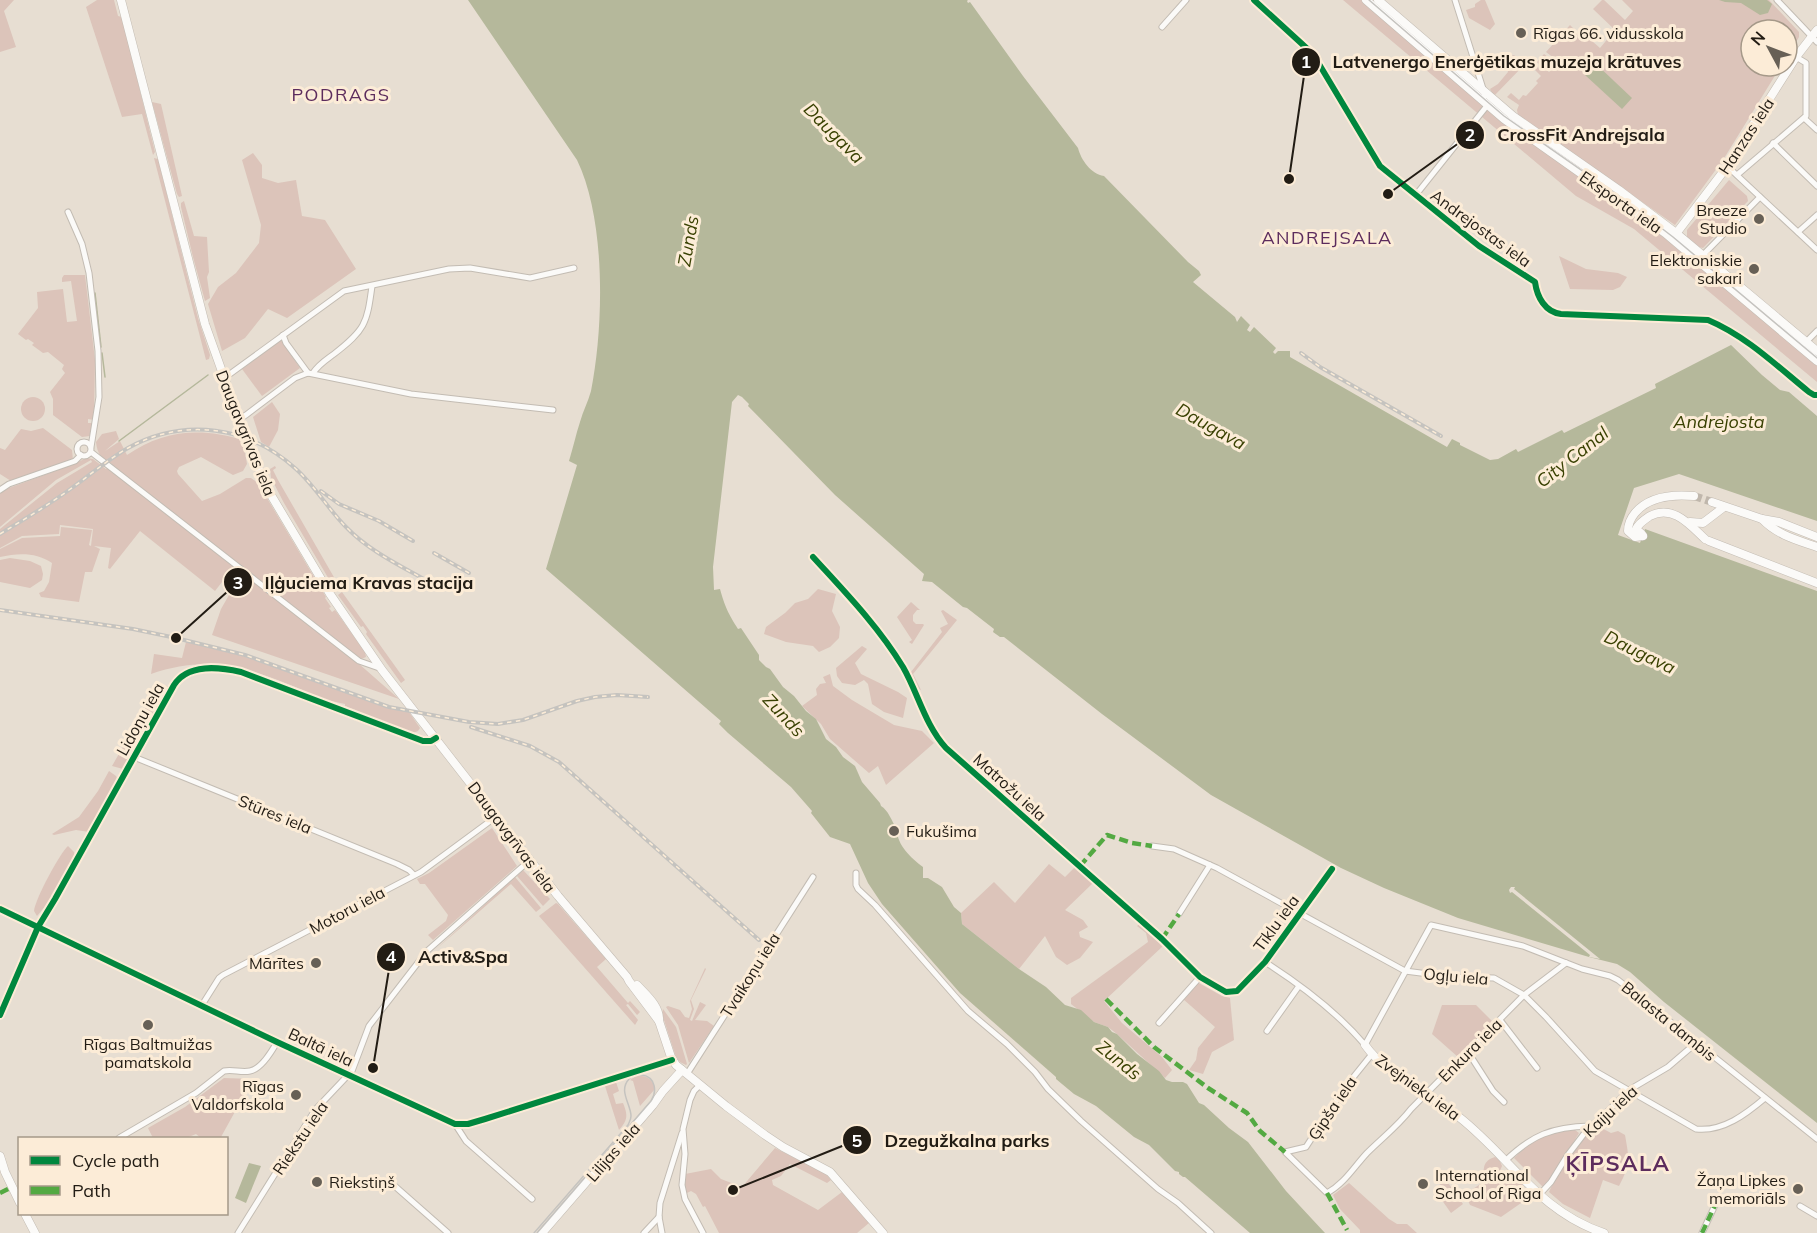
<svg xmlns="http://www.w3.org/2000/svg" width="1817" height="1233" viewBox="0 0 1817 1233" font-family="Mulish,sans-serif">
  <rect width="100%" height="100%" fill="#e7ded2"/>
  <g fill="#dcc4ba">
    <polygon points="0,0 14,0 4,11 16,47 0,52"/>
    <polygon points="97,0 114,0 118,16 122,17 155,152 153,155 142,114 122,117 86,7"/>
    <polygon points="1343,0 1362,0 1512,130 1632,212 1779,330 1817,366 1817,382 1634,229 1576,196"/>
    <polygon points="1481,0 1485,0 1495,24 1490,30 1469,18 1466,10 1475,7 1475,4"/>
    <polygon points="1602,0 1604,0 1625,20 1633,11 1622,0 1769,0 1799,32 1799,37 1787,57 1787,30 1751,30 1751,66 1781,66 1723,160 1675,225 1518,115 1517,110 1519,105 1507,97 1511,93 1519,100 1523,95 1526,96 1538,83 1536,81 1541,76 1533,68 1534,67 1544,68 1549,72 1554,68 1540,65 1537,62 1544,54 1557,64 1559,62 1546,52 1570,25 1582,37 1585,35 1600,48 1615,30 1593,9"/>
    <polygon points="1514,55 1524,65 1494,96 1490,89 1498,84 1508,72 1504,59"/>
    <polygon points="152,102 161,104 182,196 179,197 177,194"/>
    <polygon points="253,153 262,165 262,178 278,183 296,180 302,216 325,220 356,269 287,318 268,309 245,338 222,351 208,304 218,287 236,273 259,243 261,225 242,160"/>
    <polygon points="154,158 158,159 198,318 210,355 209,359 206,360"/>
    <polygon points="1729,180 1747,196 1748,201 1703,248 1699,247 1687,238 1687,230"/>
    <polygon points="184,201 194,236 207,237 209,272 207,277 210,298 205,301 193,257 181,207 181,203"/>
    <polygon points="1559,256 1586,269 1618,273 1627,277 1620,287 1613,290 1570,289"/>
    <polygon points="64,275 85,275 95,360 94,420 88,419 88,423 92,423 90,436 82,437 53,415 53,399 50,392 65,373 62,369 64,365 48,352 43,353 32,345 34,343 28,339 26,340 18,334 38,308 37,292 63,289 67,322 77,321 71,281 62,282 62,278"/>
    <polygon points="281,340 300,368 262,396 242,369"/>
    <circle cx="33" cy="409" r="12"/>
    <polygon points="272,402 280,414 278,430 269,447 261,442 253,417"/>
    <polygon points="43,428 72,450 73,460 11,481 0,474 0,448 5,450 21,429 31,431"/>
    <path d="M116,431L119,439L105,451L120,441L127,455C163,430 201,427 243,440L247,464L243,471L233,475L201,457L179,467L177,471L178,474L202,501L220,494L246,478H251L258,483L326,597L325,598L331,607L329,608L332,612L335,610L365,652L366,657L361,659L358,663L399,699L212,635L221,609L233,588L222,582L215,591L140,531L110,569L108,568L111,548L94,546L100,549L92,572H85L79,602L41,597L39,593L44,591L49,582L52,563C36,552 18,553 0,557V549L22,538L60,536L61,527L92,530L89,545L91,546L93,529L60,525L59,534L22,536L0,548V529L57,483L92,462L91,460L56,480L0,527V493L9,488L74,464L86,458L93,459L106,469L112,464C102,461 97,453 96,442L102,434Z"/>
    <polygon points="275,466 276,468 273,470 278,480 335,579 330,581 284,503 271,478 270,469"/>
    <polygon points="10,558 30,561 41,566 43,574 42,580 30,588 0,582 0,560"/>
    <polygon points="818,589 836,594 832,611 840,627 839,638 830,647 819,652 813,646 786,642 764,634 766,627 785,613 795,603 808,599"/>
    <polygon points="342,592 405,680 401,683 366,634 367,632 363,626 361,627 338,595"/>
    <polygon points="911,602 920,610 917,610 913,615 913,621 916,624 923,624 924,625 912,644 909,642 912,640 897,617"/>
    <path d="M943,610L957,620L913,674L921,690C914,688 912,678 911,672L942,632L940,628L948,624L941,611Z"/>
    <path d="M186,642L243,656L390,708L409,712L420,728L418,731L413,733L345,706V704L327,700C264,675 220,650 151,674L154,654L182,658Z"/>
    <polygon points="862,646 867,649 855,663 861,674 898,692 907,698 903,718 884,712 872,704 868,684 864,680 855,685 842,683 837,676 836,668"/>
    <polygon points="830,674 833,686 852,700 894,725 922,731 934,743 886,785 878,766 869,773 830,739 821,724 802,706 817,695 816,689 820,684 826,683 823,677"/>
    <polygon points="161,684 170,687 123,769 112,766 151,698 156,699"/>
    <polygon points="109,771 116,776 118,780 89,832 76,830 54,835 52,834 79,817 98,791"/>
    <polygon points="492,828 517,866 433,940 428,935 446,921 448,915 425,884 420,884 417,879 429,873"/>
    <path d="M68,846L74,852L75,857L53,897L37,916L34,911C35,899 60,853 68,846Z"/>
    <polygon points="1049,864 1065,877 1075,867 1093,883 1065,910 1083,920 1088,927 1079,932 1080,937 1093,942 1080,958 1067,965 1056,957 1045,936 1019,969 962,924 961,913 994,882 1015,903"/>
    <polygon points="523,870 550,899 543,906 517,876"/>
    <polygon points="515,877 541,908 536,912 511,884 434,951"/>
    <polygon points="556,903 558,904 606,959 597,967 628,1003 630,1001 640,1012 637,1015 628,1004 626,1005 638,1020 635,1025 539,916"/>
    <polygon points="1141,923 1163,946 1104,1001 1122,1023 1162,1057 1172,1070 1165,1078 1117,1034 1108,1027 1094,1022 1071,1004 1071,998 1148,942 1146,933 1137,926"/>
    <polygon points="705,968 706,969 691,1000 694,1009 690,1020 692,1021 700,1002 706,1005 695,1020 707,1021 714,1026 689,1063 678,1025 666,1007 668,1006 680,1010 685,1017 689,1018 692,1009 690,1001"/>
    <polygon points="1197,982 1222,996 1230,998 1234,1040 1212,1052 1203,1074 1189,1070 1196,1060 1198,1048 1215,1027 1183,999"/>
    <polygon points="1442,1005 1476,1005 1493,1022 1458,1057 1432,1034"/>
    <polygon points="663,1009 676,1027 687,1064 686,1065 680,1062 676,1057 662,1014"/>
    <path d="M636,1076C646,1075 653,1079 655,1089L640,1106L633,1081L630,1080Z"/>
    <polygon points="224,1078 253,1079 221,1137 201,1138 196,1134 186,1138 153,1138 148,1128 185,1107"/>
    <path d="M616,1082L619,1091L613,1094L616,1104L623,1103C628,1115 628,1120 619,1130L605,1086Z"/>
    <path d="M1596,1125L1611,1133L1618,1131L1625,1135C1629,1158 1631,1164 1619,1186L1603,1180L1590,1218L1563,1204L1549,1192C1559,1168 1577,1142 1596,1125Z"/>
    <path d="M1575,1130L1579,1133L1554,1175L1544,1188L1514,1158C1534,1138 1546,1132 1575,1130Z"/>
    <polygon points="775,1148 825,1173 831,1180 827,1183 790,1164 781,1176 772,1180 773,1185 818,1210 842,1192 869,1223 857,1233 719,1233 705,1206 703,1207 696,1194 691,1191 685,1194 685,1174 711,1169 721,1179 742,1187"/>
    <path d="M1495,1157L1499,1159L1502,1166L1499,1173L1522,1184L1527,1194L1524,1201L1501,1217L1470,1205L1465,1194L1482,1183C1486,1172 1479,1162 1495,1157Z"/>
    <polygon points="1446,1180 1463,1204 1451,1213 1434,1189"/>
    <polygon points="1349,1183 1389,1219 1397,1224 1407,1224 1417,1233 1360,1233 1360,1230 1340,1209 1333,1195"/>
  </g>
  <g fill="#b5b89b">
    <path d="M468,0H968L967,1L968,3L970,2L1023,76L1078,148C1081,160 1091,174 1104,176L1188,262L1199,271L1201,275L1193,282L1235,317L1237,322L1241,316L1250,325L1247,330L1250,332L1254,327L1276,348L1273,352L1275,354L1278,351H1290V357L1447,447L1452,439L1460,443V445L1490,460L1498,459L1516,449L1518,452L1562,430L1564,433L1656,388L1655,384L1731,345L1762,375L1780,390L1789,392L1817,416V521L1679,474L1634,488L1618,535L1640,543L1645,529L1817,591V1123L1664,1002L1630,972L1617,964L1589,957L1458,918L1384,888L1341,868L1211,795L1102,714L1004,637H1000L993,632L994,629L967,608L963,607L932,582L922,581L924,574L835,495L748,406L749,404L742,397L738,395L732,402L713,567L714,590L720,589C725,607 728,613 738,629L741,628L759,655V660L766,667L770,669L783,687L794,696L806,711L816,719L826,739L836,747L843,757L855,766L862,782L880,803L881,806C888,810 892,821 896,828L891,831L894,834L897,830C897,845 911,858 923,867V878H928L942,887L954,907L961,913L962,924L1019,969L1046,987L1065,1005L1081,1010L1094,1022L1108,1027L1112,1032L1117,1034L1137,1054L1159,1071L1166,1080L1172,1082H1183L1187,1084L1199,1103L1204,1105L1229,1128L1248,1142L1286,1191L1325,1233H1250L1185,1177H1183L1179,1174V1172L1175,1171L1149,1145L1134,1137L1096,1106L1074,1094L1056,1079V1077L960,993L882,904L868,883L850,844L830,837L811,813L812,811L791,787L728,733L719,724L721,721L546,569L577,465L569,461C573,448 576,434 580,422C583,411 588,402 591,391C604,326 606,220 577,160Z"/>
    <polygon points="1719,0 1767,0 1772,4 1768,13 1760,15 1741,3 1725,2"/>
    <polygon points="1595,63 1632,98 1622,109 1585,75"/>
    <polygon points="249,1163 261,1166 246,1203 235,1198"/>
  </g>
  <polygon fill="#e7ded2" points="1511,887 1515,887 1514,889 1600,959 1589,957 1590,955 1512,892 1510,893 1509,890"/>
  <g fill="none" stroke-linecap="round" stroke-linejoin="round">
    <g stroke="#b5b89b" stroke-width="1.5">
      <polyline points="95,293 101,347"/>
      <polyline points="102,353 105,377"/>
      <polyline points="119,441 208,375"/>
    </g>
    <polyline stroke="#c0b7ac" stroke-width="8" stroke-dasharray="8 4" stroke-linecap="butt" points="1694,496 1712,502"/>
    <defs>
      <g id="street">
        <path d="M1254,0L1313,54L1380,166L1479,246L1535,282C1537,297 1545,312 1561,314L1708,320C1746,336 1777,366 1809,392L1814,395H1817"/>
        <polyline points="1455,0 1485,95 1482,100"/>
        <polyline points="1777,0 1817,42"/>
        <polyline points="1162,27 1186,0"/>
        <polyline points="1804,118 1817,130"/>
        <polyline points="1773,143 1817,186"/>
        <polyline points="1727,166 1817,250"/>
        <polyline points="1737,175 1806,116 1806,63 1796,57"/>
        <polyline points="1415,196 1486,107"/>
        <polyline points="68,212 82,244 89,273 98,351 99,397 91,447"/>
        <polyline points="1798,232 1817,215"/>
        <polyline points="1700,258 1760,197"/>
        <polyline points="283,335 286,343 308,373"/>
        <polyline points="1804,344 1817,331"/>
        <path d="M313,373C319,364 326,360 334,354C365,330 367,324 372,286"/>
        <polyline points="223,379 344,291 449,269 470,268 530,278 574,268"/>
        <polyline points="239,419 246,415 295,378 308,373 411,394 553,410"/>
        <circle cx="84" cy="449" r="7"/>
        <polyline points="91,452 359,661 382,669"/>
        <polyline points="0,490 9,484 75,461 81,455"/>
        <path d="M813,557C845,592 878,626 903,667C918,693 925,725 946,748L1162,939L1200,977L1226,992L1237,991L1265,962L1332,869"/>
        <polyline points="134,757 397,864 409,870 414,875"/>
        <path d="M1152,846L1174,849L1217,868L1405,971L1452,977L1494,978L1524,995L1546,1017L1595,1071L1696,1129C1723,1132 1746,1114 1765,1098"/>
        <polyline points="856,873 856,885 858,889 875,905 968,1011 1007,1044 1035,1072 1048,1089 1081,1121 1158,1189 1178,1203 1211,1233"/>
        <polyline points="0,909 277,1042 455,1124 468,1124 485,1119 672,1060"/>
        <polyline points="1179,914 1210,865"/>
        <path d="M1265,962C1301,985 1337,1012 1365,1045L1431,925L1523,946L1582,969L1610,976L1618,980L1817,1139"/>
        <polyline points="202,1005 219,978 223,975 421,872 497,816"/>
        <polyline points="1500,1020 1537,1068"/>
        <polyline points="1159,1023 1200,977"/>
        <polyline points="1267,1031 1299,986"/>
        <polyline points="1468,1052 1493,1091 1504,1102"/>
        <path d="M1372,1054L1343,1090L1306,1147L1285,1152L1327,1193C1344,1184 1354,1167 1367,1153C1382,1138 1398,1126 1411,1109L1524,995L1566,963"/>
        <polyline points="687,1074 813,877"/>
        <polyline points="700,1085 694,1091 690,1100 683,1129 685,1154 682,1185 685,1199 703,1233"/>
        <polyline points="455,1124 466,1141 532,1199"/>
        <path d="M119,1138L196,1093L224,1071C233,1069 241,1073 250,1071C261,1069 272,1051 277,1042"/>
        <path d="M1505,1161C1532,1135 1552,1127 1590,1126"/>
        <polyline points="389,1181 448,1233"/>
        <polyline points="1539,1195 1551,1182 1567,1156 1590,1126 1600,1119 1629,1090 1668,1067 1696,1043"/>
        <polyline points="1800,1206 1817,1216"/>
        <polyline points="238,1233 315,1110 352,1071 369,1026 427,951 530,860"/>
        <polyline points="644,1233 659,1217"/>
        <polyline points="662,1233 659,1217 660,1203 682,1133"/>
        <polyline points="1702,1233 1717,1201"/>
      </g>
      <g id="secondary">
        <polyline points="121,0 205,324 249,447 268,490 330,594 382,670 558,896 627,977 629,981 659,1021"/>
        <polyline points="1366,0 1504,119 1665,233 1817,361"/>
        <polyline points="1378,0 1513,116 1619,190 1676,233 1817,351"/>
        <polyline points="1675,235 1723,172 1796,57 1817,30"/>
        <polyline points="1712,502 1762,519 1779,522 1817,537"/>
        <path d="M1762,519C1777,535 1797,540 1817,547"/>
        <polyline points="1690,522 1703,523 1724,507"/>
        <path d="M1643,536L1635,537L1628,531C1628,524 1630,519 1635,513C1649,496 1672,494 1694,496"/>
        <path d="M1643,536L1641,533L1636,529C1639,523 1644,520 1650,516C1673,504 1690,525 1705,539"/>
        <polyline points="1709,541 1817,583"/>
        <path d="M637,985C646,995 660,1006 659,1021L671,1057L676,1065L726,1106L765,1135L783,1147L830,1172L883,1233"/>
        <path d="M0,1015L38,927L55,899L174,685C188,663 219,667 241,672L423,741H431L436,738"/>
        <path d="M1365,1045C1387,1076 1429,1093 1459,1117C1510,1157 1539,1212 1604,1233"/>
        <polyline points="0,1156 5,1172 20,1203"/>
        <polyline points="25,1214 35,1233"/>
        <polyline points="542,1233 653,1105 663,1091 682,1070"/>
      </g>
    </defs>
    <use href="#street" stroke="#c3bcb3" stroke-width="7"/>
    <use href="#secondary" stroke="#c3bcb3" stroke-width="9"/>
    <use href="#street" stroke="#fbfaf8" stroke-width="5"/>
    <use href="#secondary" stroke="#fbfaf8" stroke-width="8"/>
    <g stroke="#c5c3bf" stroke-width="1.5">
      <polyline points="1369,0 1504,116 1634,207 1673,237 1817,358"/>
      <path d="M534,1233L628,1125C629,1122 631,1120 631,1116C631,1104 618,1091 629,1079C633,1076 637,1074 642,1075C656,1077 657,1092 651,1101L537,1233"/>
    </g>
    <defs>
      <g id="rail">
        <polyline points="1301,353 1320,367 1441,436"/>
        <polyline points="321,491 339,504 379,521 413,541"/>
        <path d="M0,534C23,520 47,506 69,490C89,476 107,460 128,448C184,417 249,426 296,469C315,486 328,509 346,527C369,551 401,566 429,582"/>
        <polyline points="434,553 469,573"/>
        <polyline points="0,610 133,629 176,638 245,655 389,707 469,722 498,724 523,720 577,701 595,697 617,695 648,697"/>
        <polyline points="471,727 530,746 559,762 759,940"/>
      </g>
    </defs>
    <use href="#rail" stroke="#c5c3bf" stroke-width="4"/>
    <use href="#rail" stroke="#fcecd7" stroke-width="1.5" stroke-dasharray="4.5" stroke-linecap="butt"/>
    <g stroke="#53a942" stroke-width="4.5" stroke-dasharray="9 4.5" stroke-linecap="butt">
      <polyline points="1080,866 1107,835 1132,843 1152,846"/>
      <polyline points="1162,939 1179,914"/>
      <polyline points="1106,999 1154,1047 1208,1088 1247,1113 1260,1131 1285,1152"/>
      <polyline points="0,1193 12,1187"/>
      <polyline points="1327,1193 1347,1230"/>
      <polyline points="1702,1233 1717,1201"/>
    </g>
    <defs>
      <g id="cycleway">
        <path d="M1254,0L1313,54L1380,166L1479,246L1535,282C1537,297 1545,312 1561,314L1708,320C1746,336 1777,366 1809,392L1814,395H1817"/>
        <path d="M813,557C845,592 878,626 903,667C918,693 925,725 946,748L1162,939L1200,977L1226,992L1237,991L1265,962L1332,869"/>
        <polyline points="0,909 277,1042 455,1124 468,1124 485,1119 672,1060"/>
        <path d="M0,1015L38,927L55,899L174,685C188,663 219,667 241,672L423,741H431L436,738"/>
      </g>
    </defs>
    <use href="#cycleway" stroke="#fcecd7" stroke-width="10"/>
    <use href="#cycleway" stroke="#00873e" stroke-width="6"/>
  </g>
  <g fill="#676056" stroke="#fcecd7" stroke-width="2">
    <circle cx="1521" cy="33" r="6"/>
    <circle cx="1759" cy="219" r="6"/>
    <circle cx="1754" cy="269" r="6"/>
    <circle cx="894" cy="831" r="6"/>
    <circle cx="316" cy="963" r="6"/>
    <circle cx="148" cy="1025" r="6"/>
    <circle cx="296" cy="1095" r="6"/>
    <circle cx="317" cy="1182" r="6"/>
    <circle cx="1423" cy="1184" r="6"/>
    <circle cx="1798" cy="1189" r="6"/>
  </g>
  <g text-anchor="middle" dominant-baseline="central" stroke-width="6" stroke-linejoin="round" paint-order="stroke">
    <g font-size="16" fill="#221c14" stroke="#fcecd7" text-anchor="end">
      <text x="1533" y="33" text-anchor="start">Rīgas 66. vidusskola</text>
      <text x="1747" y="210">Breeze<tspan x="1747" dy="18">Studio</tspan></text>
      <text x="1742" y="260">Elektroniskie<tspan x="1742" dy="18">sakari</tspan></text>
      <text x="906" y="831" text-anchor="start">Fukušima</text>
      <text x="304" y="963">Mārītes</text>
      <text x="148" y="1044" text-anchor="middle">Rīgas Baltmuižas<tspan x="148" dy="18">pamatskola</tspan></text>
      <text x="284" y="1086">Rīgas<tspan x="284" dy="18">Valdorfskola</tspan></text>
      <text x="1435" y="1175" text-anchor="start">International<tspan x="1435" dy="18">School of Riga</tspan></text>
      <text x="1786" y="1180">Žaņa Lipkes<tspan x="1786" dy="18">memoriāls</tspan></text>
      <text x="329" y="1182" text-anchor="start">Riekstiņš</text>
    </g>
    <g font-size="16" fill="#221c14" stroke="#fcecd7">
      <text transform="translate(1746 136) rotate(-57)">Hanzas iela</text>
      <text transform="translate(1621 202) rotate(35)">Eksporta iela</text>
      <text transform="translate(1481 228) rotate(36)">Andrejostas iela</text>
      <text transform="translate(246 433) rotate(68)">Daugavgrīvas iela</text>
      <text transform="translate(140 719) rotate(-61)">Lidoņu iela</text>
      <text transform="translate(1010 787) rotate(42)">Matrožu iela</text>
      <text transform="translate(275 814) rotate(22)">Stūres iela</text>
      <text transform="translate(512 837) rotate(53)">Daugavgrīvas iela</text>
      <text transform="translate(347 910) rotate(-28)">Motoru iela</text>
      <text transform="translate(1276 923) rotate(-54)">Tīklu iela</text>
      <text transform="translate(750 975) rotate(-58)">Tvaikoņu iela</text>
      <text transform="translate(1456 976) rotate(5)">Ogļu iela</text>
      <text transform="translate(1669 1021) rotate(39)">Balasta dambis</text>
      <text transform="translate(321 1047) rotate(25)">Baltā iela</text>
      <text transform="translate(1470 1050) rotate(-45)">Enkura iela</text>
      <text transform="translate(1418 1087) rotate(36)">Zvejnieku iela</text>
      <text transform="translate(1332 1108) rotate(-56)">Ģipša iela</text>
      <text transform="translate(1610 1111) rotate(-43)">Kaiju iela</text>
      <text transform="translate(300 1138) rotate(-56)">Riekstu iela</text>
      <text transform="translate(613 1152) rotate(-49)">Lilijas iela</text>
    </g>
    <g font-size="18" letter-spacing="1.5" fill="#5c2c5d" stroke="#fcecd7">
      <text x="341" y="94">PODRAGS</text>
      <text x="1327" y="237">ANDREJSALA</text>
    </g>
    <g font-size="18" font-style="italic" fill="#394102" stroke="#fcecd7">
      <text transform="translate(834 133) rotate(45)">Daugava</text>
      <text transform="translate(688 241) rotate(-80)">Zunds</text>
      <text x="1719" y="421">Andrejosta</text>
      <text transform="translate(1211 426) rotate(29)">Daugava</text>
      <text transform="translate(1572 457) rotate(-38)">City Canal</text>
      <text transform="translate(1640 652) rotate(26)">Daugava</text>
      <text transform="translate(784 715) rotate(47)">Zunds</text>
      <text transform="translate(1119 1060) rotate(39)">Zunds</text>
    </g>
    <g font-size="22" font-weight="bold" letter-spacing="1.5" fill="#5c2c5d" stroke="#fcecd7">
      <text x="1618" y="1163">ĶĪPSALA</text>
    </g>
  </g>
  <path fill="none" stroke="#221c14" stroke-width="2" d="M1289 179L1306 62M1388 194L1470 135M176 638L238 582M373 1068L391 957M733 1190L857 1140"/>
  <g fill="#221c14" stroke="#fcecd7" stroke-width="2">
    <circle cx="1289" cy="179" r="6"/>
    <circle cx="1388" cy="194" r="6"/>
    <circle cx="176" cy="638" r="6"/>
    <circle cx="373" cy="1068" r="6"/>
    <circle cx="733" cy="1190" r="6"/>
    <circle cx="1306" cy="62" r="15"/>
    <circle cx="1470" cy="135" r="15"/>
    <circle cx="238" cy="582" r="15"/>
    <circle cx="391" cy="957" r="15"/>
    <circle cx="857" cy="1140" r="15"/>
  </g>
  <g font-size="18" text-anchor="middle" font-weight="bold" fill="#fff">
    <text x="1306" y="68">1</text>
    <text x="1470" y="141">2</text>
    <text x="238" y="589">3</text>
    <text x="391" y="963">4</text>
    <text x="857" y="1147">5</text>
  </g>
  <g font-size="18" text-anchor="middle" font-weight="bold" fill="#221c14" stroke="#fcecd7" stroke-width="6" stroke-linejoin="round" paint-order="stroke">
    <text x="1507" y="68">Latvenergo Enerģētikas muzeja krātuves</text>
    <text x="1581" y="141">CrossFit Andrejsala</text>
    <text x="369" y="589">Iļģuciema Kravas stacija</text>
    <text x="463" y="963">Activ&amp;Spa</text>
    <text x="967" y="1147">Dzegužkalna parks</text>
  </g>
  <rect x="18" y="1137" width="210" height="78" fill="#fcecd7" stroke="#a59989" stroke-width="1.5"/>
  <rect x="30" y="1156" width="30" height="9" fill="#00873e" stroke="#a59989" stroke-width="1.5"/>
  <text x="72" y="1167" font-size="18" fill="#221c14">Cycle path</text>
  <rect x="30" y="1186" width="30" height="9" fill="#53a942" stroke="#a59989" stroke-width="1.5"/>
  <text x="72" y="1197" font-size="18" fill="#221c14">Path</text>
  <g transform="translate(1769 48) rotate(311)"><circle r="28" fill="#fcecd7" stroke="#a59989" stroke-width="1.5"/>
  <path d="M0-4.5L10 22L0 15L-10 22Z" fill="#676056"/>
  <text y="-9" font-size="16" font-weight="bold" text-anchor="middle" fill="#221c14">N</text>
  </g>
</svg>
